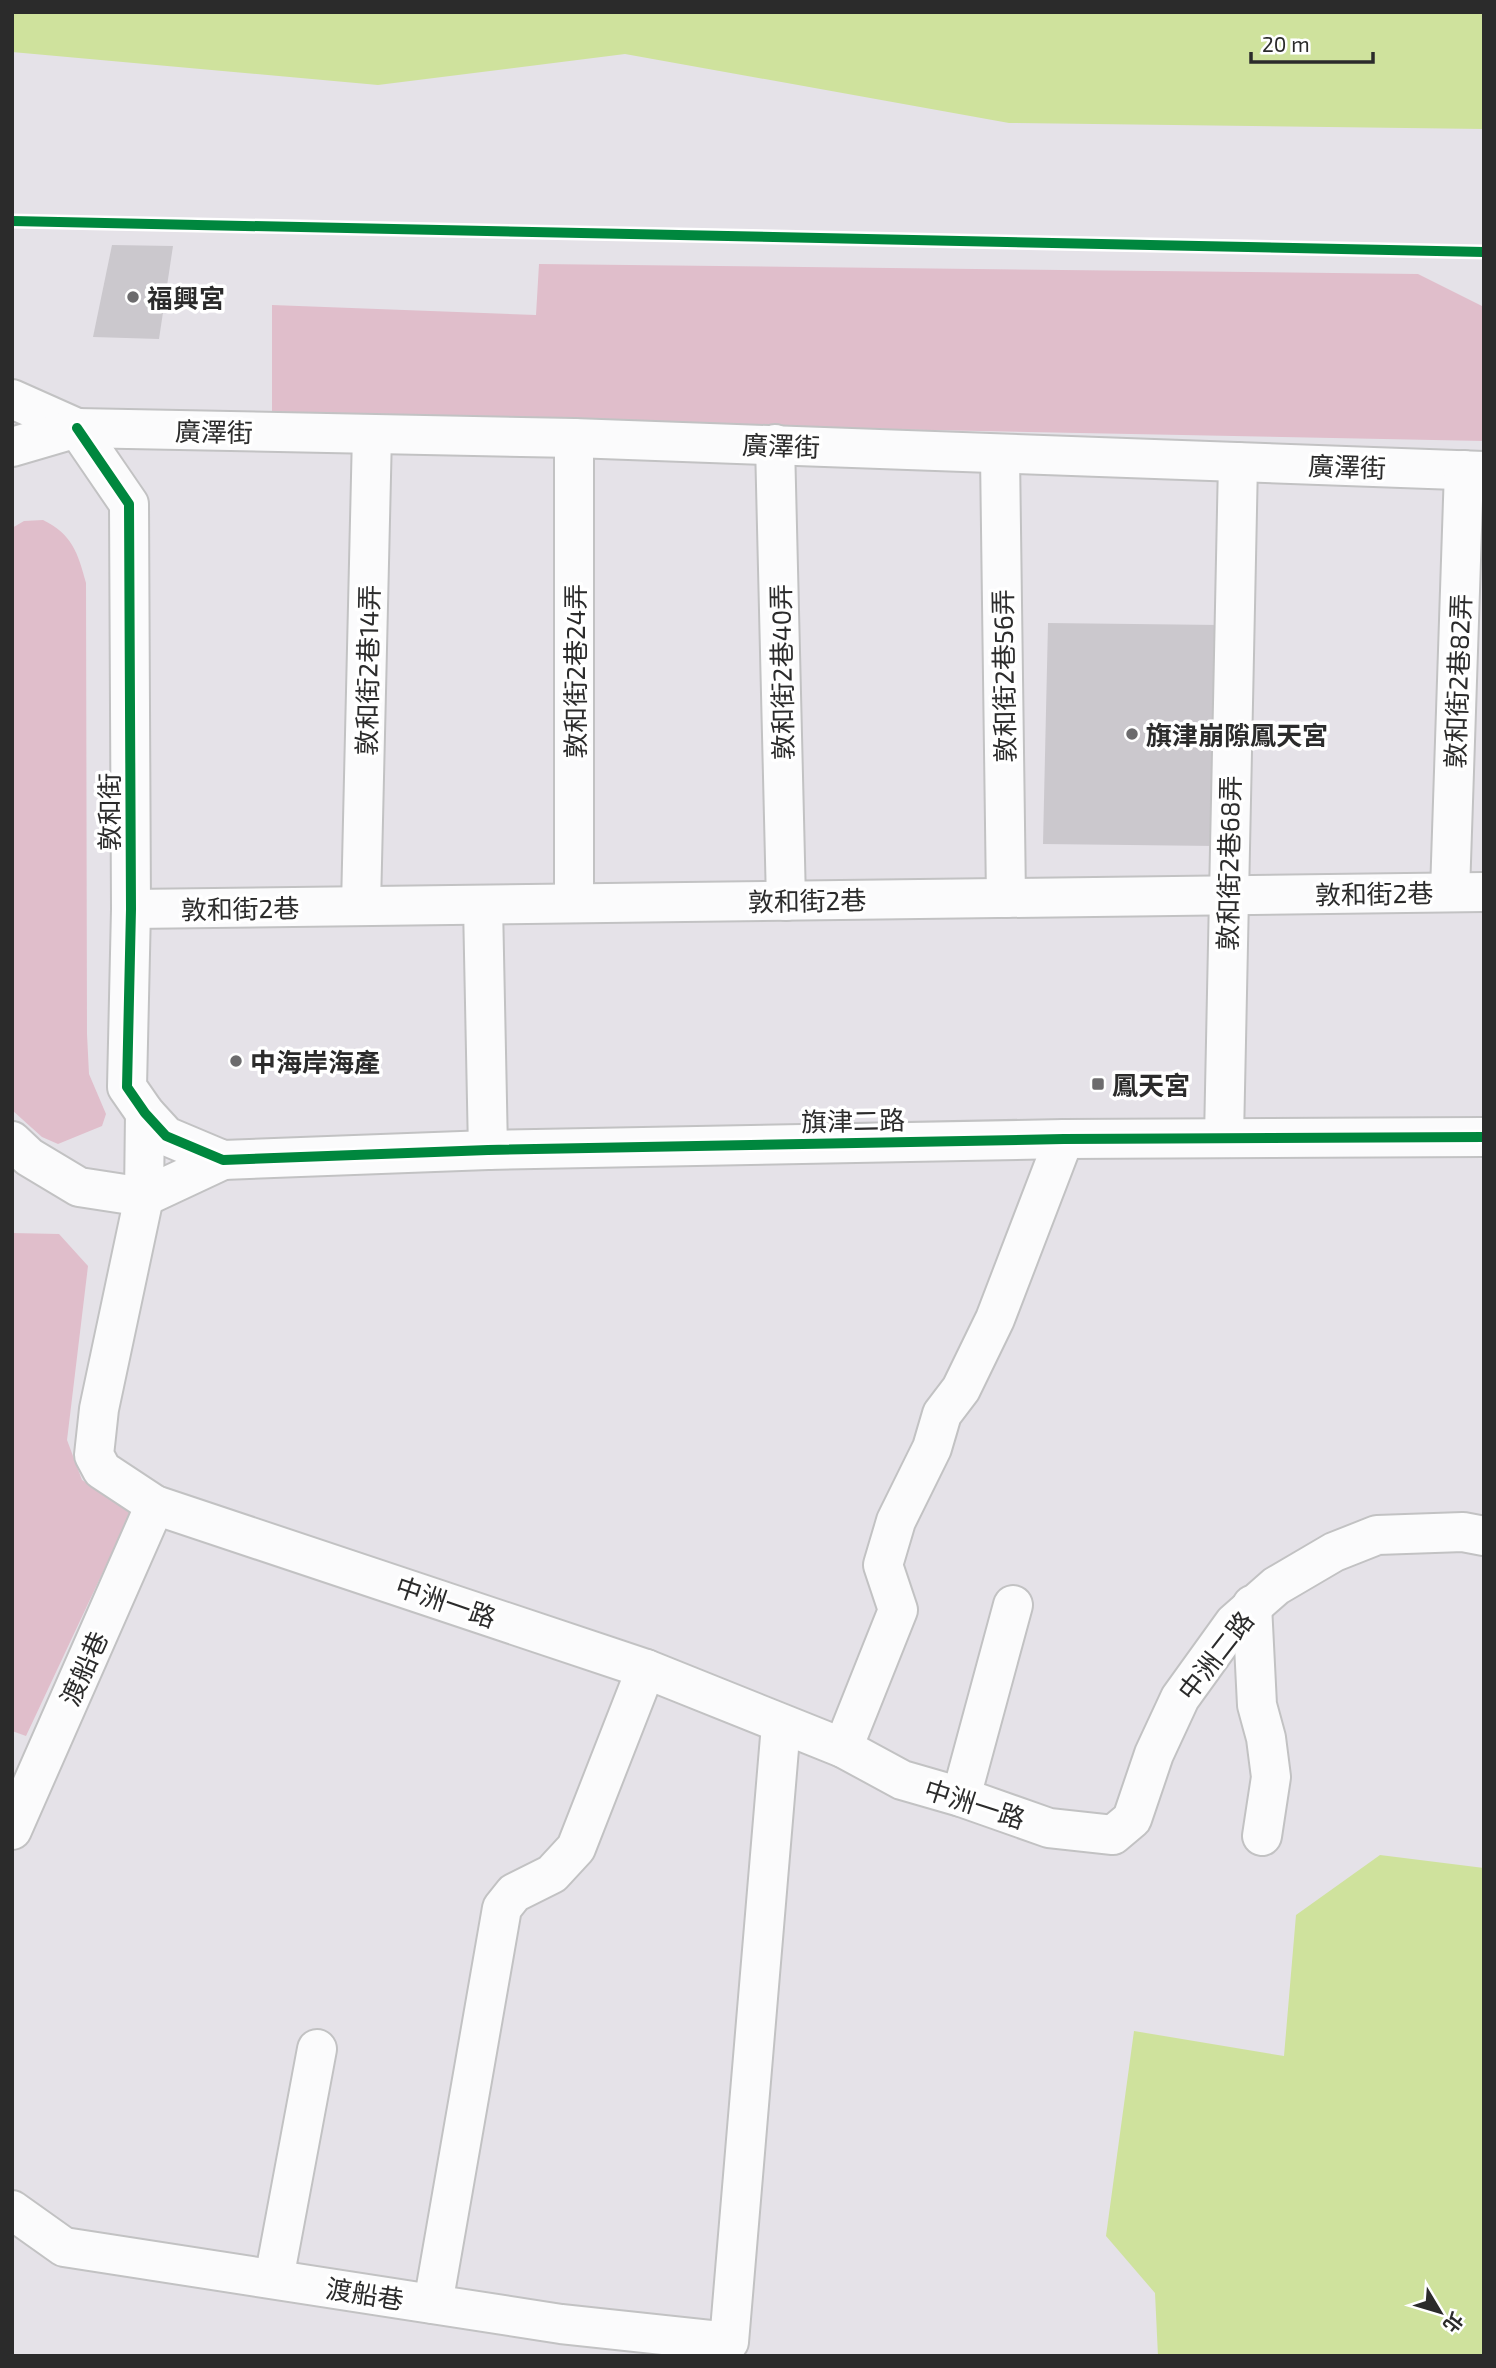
<svg xmlns="http://www.w3.org/2000/svg" width="1496" height="2368" viewBox="0 0 1496 2368" font-family="'Exo 2','Noto Sans TC',sans-serif">
  <rect width="100%" height="100%" fill="#e5e2e8"/>
  <g fill="#e0becb">
    <polygon points="539,264 1418,274 1484,307 1484,441 272,417 272,305 536,315"/>
    <path d="M43,520C72,534 78,553 86,583L87,1034L89,1074L106,1114L102,1126L58,1144L42,1137L12,1110V528L24,521Z"/>
    <polygon points="12,1233 59,1234 88,1266 67,1440 82,1480 132,1510 26,1736 12,1731"/>
  </g>
  <g fill="#cfe29d">
    <polygon points="12,12 1484,12 1484,129 1009,123 625,54 378,85 12,52"/>
    <polygon points="1380,1855 1484,1868 1484,2356 1158,2356 1155,2293 1106,2236 1134,2031 1284,2056 1296,1915"/>
  </g>
  <g fill="#cbc8cd">
    <polygon points="112,245 173,246 159,339 93,337"/>
    <polygon points="1048,623 1220,625 1216,846 1043,844"/>
  </g>
  <g fill="none" stroke-linecap="round" stroke-linejoin="round">
    <defs>
      <g id="minor">
        <polyline points="12,399 77,428"/>
        <polyline points="77,428 129,504 131,909 127,1087 145,1113 166,1136 223,1160 488,1150 1064,1139 1484,1137"/>
        <polyline points="775,444 786,901"/>
        <polyline points="12,447 77,428 574,438 1484,471"/>
        <polyline points="1000,455 1006,898"/>
        <polyline points="1450,892 1464,470"/>
        <polyline points="574,903 574,438"/>
        <polyline points="483,905 488,1150"/>
        <polyline points="361,906 372,434"/>
        <polyline points="131,909 1484,892"/>
        <polyline points="145,1113 144,1197 99,1409 94,1455 102,1470 155,1505 646,1669 843,1748 902,1780 961,1797 1049,1828 1113,1835 1132,1819 1154,1754 1180,1698 1234,1623 1276,1586 1334,1552 1377,1535 1463,1532 1484,1536"/>
        <polyline points="1224,1138 1238,462"/>
        <polyline points="12,1141 29,1157 79,1187 144,1197 223,1160"/>
        <polyline points="1252,1605 1257,1705 1266,1738 1271,1777 1262,1836"/>
        <polyline points="843,1748 898,1610 883,1565 896,1521 932,1448 942,1414 961,1389 995,1319 1064,1139"/>
        <polyline points="961,1797 1013,1605"/>
        <polyline points="12,1830 155,1505"/>
        <polyline points="12,2210 64,2247 561,2324 729,2342 781,1725"/>
        <polyline points="274,2279 317,2049"/>
        <polyline points="433,2304 502,1908 514,1893 552,1874 576,1848 646,1669"/>
      </g>
    </defs>
    <use href="#minor" stroke="#c2c2c3" stroke-width="42"/>
    <use href="#minor" stroke="#fbfbfc" stroke-width="38"/>
    <defs>
      <g id="cycleway">
        <polyline points="12,221 1484,252"/>
        <polyline points="77,428 129,504 131,909 127,1087 145,1113 166,1136 223,1160 488,1150 1064,1139 1484,1137"/>
      </g>
    </defs>
    <use href="#cycleway" stroke="#fff" stroke-width="15"/>
    <use href="#cycleway" stroke="#00873e" stroke-width="10"/>
  </g>
  <g fill="#6c6b6d" stroke="#fff" stroke-width="2.5">
    <circle cx="133" cy="297" r="7"/>
    <circle cx="1132" cy="734" r="7"/>
    <circle cx="236" cy="1061" r="7"/>
    <rect x="1091" y="1077" width="14" height="14" rx="3.5"/>
  </g>
  <g text-anchor="middle" dominant-baseline="central" stroke-width="7" stroke-linejoin="round" paint-order="stroke">
    <g font-size="26" font-weight="bold" fill="#2b2b2b" stroke="#fff" text-anchor="start">
      <text x="147" y="297">福興宮</text>
      <text x="1146" y="734">旗津崩隙鳳天宮</text>
      <text x="250" y="1061">中海岸海產</text>
      <text x="1112" y="1084">鳳天宮</text>
    </g>
    <g font-size="26" fill="#2b2b2b" stroke="#fff">
      <text transform="translate(214 431) rotate(1)">廣澤街</text>
      <text transform="translate(781 445) rotate(2)">廣澤街</text>
      <text transform="translate(1347 466) rotate(2)">廣澤街</text>
      <text transform="translate(367 670) rotate(-89)">敦和街2巷14弄</text>
      <text transform="translate(574 671) rotate(-90)">敦和街2巷24弄</text>
      <text transform="translate(781 672) rotate(-91)">敦和街2巷40弄</text>
      <text transform="translate(1003 676) rotate(-91)">敦和街2巷56弄</text>
      <text transform="translate(1457 681) rotate(-88)">敦和街2巷82弄</text>
      <text transform="translate(108 812) rotate(-90)">敦和街</text>
      <text transform="translate(1228 863) rotate(-89)">敦和街2巷68弄</text>
      <text transform="translate(1374 893) rotate(-1)">敦和街2巷</text>
      <text transform="translate(807 900) rotate(-1)">敦和街2巷</text>
      <text transform="translate(240 908) rotate(-1)">敦和街2巷</text>
      <text transform="translate(853 1120) rotate(-1)">旗津二路</text>
      <text transform="translate(446 1601) rotate(19)">中洲一路</text>
      <text transform="translate(1215 1655) rotate(-52)">中洲二路</text>
      <text transform="translate(83 1668) rotate(-66)">渡船巷</text>
      <text transform="translate(975 1803) rotate(18)">中洲一路</text>
      <text transform="translate(365 2293) rotate(9)">渡船巷</text>
    </g>
  </g>
  <rect width="1496" height="2368" fill="none" stroke="#2b2b2b" stroke-width="28"/>
  <g transform="translate(1440 2312) rotate(128)" stroke="#ffffff" stroke-width="5" paint-order="stroke">
  <path d="M0-5L12 26L0 18L-12 26Z" fill="#2b2b2b"/>
  <text y="-10" font-size="19" font-weight="bold" text-anchor="middle" fill="#2b2b2b">北</text>
  </g>
  <path d="M1251 52v10h122v-10" fill="none" stroke="#2b2b2b" stroke-width="3.5"/>
  <text x="1262" y="52" font-size="21" fill="#2b2b2b" stroke="#ffffff" stroke-width="5" paint-order="stroke">20 m</text>
</svg>
